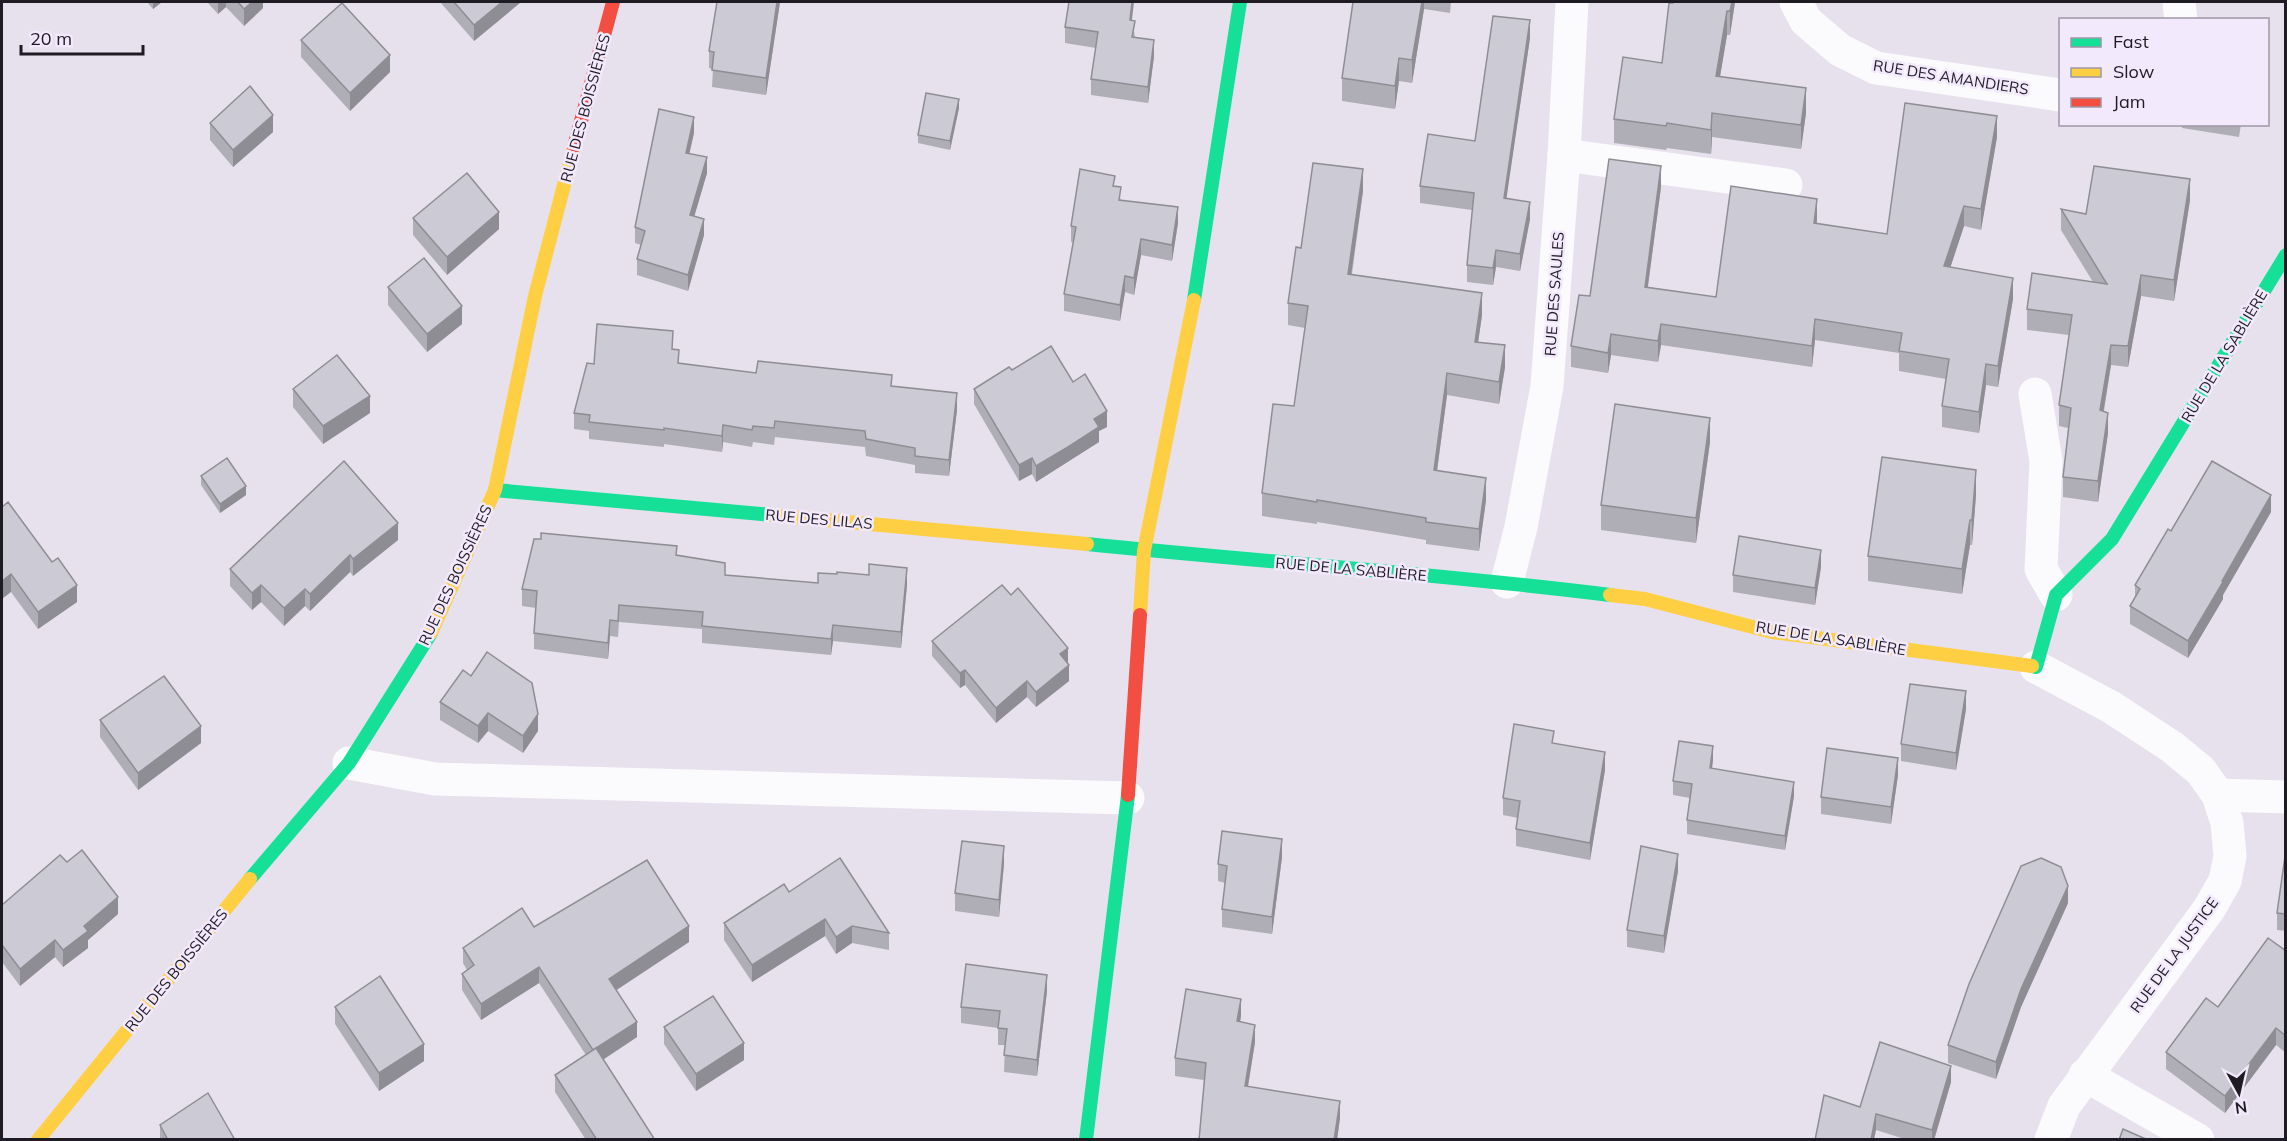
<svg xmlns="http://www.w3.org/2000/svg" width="2287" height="1141" viewBox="0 0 2287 1141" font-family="Mulish,sans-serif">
  <rect width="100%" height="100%" fill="#e7e1ee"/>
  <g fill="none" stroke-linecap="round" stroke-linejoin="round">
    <g stroke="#fbfafc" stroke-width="33">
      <polyline points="1796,2 1806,21 1840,50 1876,68 2060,95"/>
      <polyline points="2179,2 2181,20"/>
      <polyline points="1564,155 1786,185"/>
      <polyline points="2035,394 2046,461 2041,569 2056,595"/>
      <polyline points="1507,582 1521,527 1547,386 1564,155 1572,2"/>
      <polyline points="2036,667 2111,707 2172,747 2201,771 2218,795 2227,823 2230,856 2225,881 2209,909 2064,1106 2051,1140"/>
      <polyline points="349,763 435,779 1128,798"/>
      <polyline points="2218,795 2286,797"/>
      <polyline points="2085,1075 2198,1140"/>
    </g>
    <g stroke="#16e098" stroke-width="14">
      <polyline points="1194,300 1240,2"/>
      <polyline points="495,490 772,515"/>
      <path d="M1087,544C1261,562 1436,573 1610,595"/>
      <polyline points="2032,666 2036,667 2056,595 2112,539 2286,255"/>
      <polyline points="250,879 349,763 431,633"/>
      <polyline points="1086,1140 1128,795"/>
    </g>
    <g stroke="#ffcf43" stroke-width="14">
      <polyline points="772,515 1087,544"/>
      <polyline points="1610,595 1645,599 1772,632 2032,666"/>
      <polyline points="1140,615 1144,551 1194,300"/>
      <polyline points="431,633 495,490 535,296 574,147"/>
      <polyline points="38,1140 250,879"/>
    </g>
    <g stroke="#f24e42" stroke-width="14">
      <polyline points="574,147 613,2"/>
      <polyline points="1128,795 1140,615"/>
    </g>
  </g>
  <g fill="#afaeb6">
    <polygon points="147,2 162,2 153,9"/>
    <polygon points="207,2 263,2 263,8 244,26 226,7 218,14"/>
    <polygon points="440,2 521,2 474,41"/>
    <polygon points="717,2 780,2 766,95 712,87 713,69 709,68 709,51"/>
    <polygon points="1353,2 1451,2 1450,13 1424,9 1412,83 1399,81 1395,109 1342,101 1342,78"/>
    <polygon points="1735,2 1730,35 1727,35 1720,77 1806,113 1801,149 1712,137 1711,154 1667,148 1666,150 1614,143 1614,119 1662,63 1673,3"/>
    <polygon points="1132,20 1135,37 1154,56 1148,103 1091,95 1091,79 1096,48 1065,43 1065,27"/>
    <polygon points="1530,38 1506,198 1530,219 1520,271 1496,267 1493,285 1467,282 1467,265 1472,210 1420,203 1420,186 1475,141"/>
    <polygon points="301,40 390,72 350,111 301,57"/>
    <polygon points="959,108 950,150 918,143 918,135"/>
    <polygon points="210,123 273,132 233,167 210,140"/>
    <polygon points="2182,124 2241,124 2239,137 2182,128"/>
    <polygon points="694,133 689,153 707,173 694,216 704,235 688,291 637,275 637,259 641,245 635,243 635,227"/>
    <polygon points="1997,137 1981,230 1964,226 1950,267 2013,299 1998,387 1986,385 1979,433 1942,427 1942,406 1946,379 1899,371 1899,353 1815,340 1812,367 1661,345 1658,362 1611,355 1608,373 1571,367 1571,346 1590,296 1661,187 1648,287 1716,297 1817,220 1816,224 1887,234"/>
    <polygon points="1115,186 1121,200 1178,223 1172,261 1141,255 1134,295 1125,292 1120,321 1064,311 1064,294 1073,242 1071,242 1071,226"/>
    <polygon points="1363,191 1352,274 1482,315 1478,342 1505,367 1499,404 1447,395 1437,471 1486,500 1479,551 1426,544 1426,540 1317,522 1317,524 1262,516 1262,493 1294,406 1305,328 1288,325 1288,303 1301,248"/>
    <polygon points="2190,200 2174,301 2141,296 2128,367 2111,365 2104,411 2108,433 2098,502 2063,497 2063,477 2068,428 2059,426 2059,405 2069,335 2027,330 2027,309 2093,282 2061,230 2061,209 2086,214"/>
    <polygon points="413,218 499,229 447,275 413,235"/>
    <polygon points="388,287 462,324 427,352 388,305"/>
    <polygon points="673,349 679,363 756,373 892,386 957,410 949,476 915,473 915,465 866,456 865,447 775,437 774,445 753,442 752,447 723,442 722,452 664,444 664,447 589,439 589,431 574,429 574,413 594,364"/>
    <polygon points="1012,370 1073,382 1107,427 1099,431 1099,442 1036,482 1032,474 1019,481 974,404 974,389"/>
    <polygon points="293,389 370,413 323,444 293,407"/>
    <polygon points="1710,442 1696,543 1601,530 1601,505"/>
    <polygon points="201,476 246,495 220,513 201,485"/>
    <polygon points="1976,495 1972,545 1970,545 1962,594 1868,581 1868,556"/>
    <polygon points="2,507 77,602 38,629 11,592"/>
    <polygon points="2271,512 2223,595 2223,599 2188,658 2130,624 2130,606 2135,597 2135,585 2171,531"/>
    <polygon points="398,540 353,576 350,572 310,611 305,606 284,626 261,602 252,610 230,586 230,569"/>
    <polygon points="677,556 725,575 818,583 907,585 901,648 833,641 831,655 702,643 702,629 619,622 618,637 610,636 608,659 534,649 534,633 536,608 522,606 522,589"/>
    <polygon points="1821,567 1815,605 1733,592 1733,575"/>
    <polygon points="932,641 1068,664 1069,681 1036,707 1027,697 996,723 965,685 960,688 932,656"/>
    <polygon points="463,670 538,731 523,753 488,731 478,743 440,720 440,702"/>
    <polygon points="1966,709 1956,770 1901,761 1901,744"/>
    <polygon points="100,720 201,743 138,790 100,737"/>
    <polygon points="1554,744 1605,770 1590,860 1516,846 1516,829 1518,818 1503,815 1503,798"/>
    <polygon points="1713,760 1712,768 1794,796 1785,850 1687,834 1687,820 1690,798 1673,795 1673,781"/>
    <polygon points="1898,775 1891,824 1821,814 1821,797"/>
    <polygon points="2286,849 2286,931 2277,930 2277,913"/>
    <polygon points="1282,857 1272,934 1222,927 1222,909 1225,883 1218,881 1218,864"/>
    <polygon points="67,862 118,914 88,940 88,948 63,967 55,957 20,986 2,962 2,905"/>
    <polygon points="1004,864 999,917 955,911 955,893"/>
    <polygon points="1678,871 1664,953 1627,947 1627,930"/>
    <polygon points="789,892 889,933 889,950 852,943 836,954 825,936 752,982 724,940 724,923"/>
    <polygon points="2068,903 2021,1007 1996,1079 1948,1063 1948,1045"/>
    <polygon points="534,927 689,942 616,990 637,1037 603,1060 655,1140 586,1140 555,1092 555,1075 586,1055 539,983 481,1020 462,990 462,974 467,970 463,963 463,948"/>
    <polygon points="2286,951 2286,1053 2276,1045 2225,1113 2166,1069 2166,1052"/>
    <polygon points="1047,991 1037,1076 1004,1072 1005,1045 998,1045 998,1028 961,1023 961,1007"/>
    <polygon points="335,1007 424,1061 379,1091 335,1024"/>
    <polygon points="1241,1016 1240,1022 1255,1042 1248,1087 1340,1118 1337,1140 1199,1140 1204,1080 1175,1076 1175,1058"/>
    <polygon points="664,1027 744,1060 696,1091 664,1044"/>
    <polygon points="1951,1082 1934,1140 1908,1140 1876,1130 1860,1107"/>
    <polygon points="160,1125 235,1140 160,1140"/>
  </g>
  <g fill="#8f8d94">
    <polygon points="153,2 162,2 153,9"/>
    <polygon points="218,2 226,2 226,7 218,14"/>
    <polygon points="252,2 263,2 263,8 244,26 244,9"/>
    <polygon points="502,2 521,2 474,41 474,25"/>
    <polygon points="777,2 780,2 766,95 766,78"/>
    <polygon points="1132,2 1134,2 1130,36 1130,20"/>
    <polygon points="1422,2 1424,2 1424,9 1412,83 1412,60"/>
    <polygon points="1732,2 1735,2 1730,35 1730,11"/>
    <polygon points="1727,11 1727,35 1716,100 1716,76"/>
    <polygon points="1530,20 1530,38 1504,215 1504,198"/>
    <polygon points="1154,40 1154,56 1148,103 1148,87"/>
    <polygon points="390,55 390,72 350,111 350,93"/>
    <polygon points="1399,58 1399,81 1395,109 1395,86"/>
    <polygon points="1806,88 1806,113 1801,149 1801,125"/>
    <polygon points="959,99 959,108 950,150 950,141"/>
    <polygon points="1712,113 1712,137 1711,154 1711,130"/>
    <polygon points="273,115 273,132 233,167 233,150"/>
    <polygon points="1997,116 1997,137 1981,230 1981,209"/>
    <polygon points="694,117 694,133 686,169 686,153"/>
    <polygon points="707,157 707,173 690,231 690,215"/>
    <polygon points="1661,166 1661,187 1645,307 1645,287"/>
    <polygon points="1363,169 1363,191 1348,296 1348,274"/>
    <polygon points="2190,179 2190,200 2174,301 2174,280"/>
    <polygon points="1817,199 1817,220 1814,244 1814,223"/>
    <polygon points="1530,202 1530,219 1520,271 1520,254"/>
    <polygon points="1964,206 1964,226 1944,287 1944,266"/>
    <polygon points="1178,207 1178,223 1172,261 1172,245"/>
    <polygon points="499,212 499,229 447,275 447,257"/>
    <polygon points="704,219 704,235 688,291 688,275"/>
    <polygon points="1141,239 1141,255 1134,295 1134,278"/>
    <polygon points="1496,250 1496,267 1493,285 1493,268"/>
    <polygon points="2141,275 2141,296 2128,367 2128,346"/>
    <polygon points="1125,276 1125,292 1120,321 1120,305"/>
    <polygon points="2013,278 2013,299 1998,387 1998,366"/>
    <polygon points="1482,293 1482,315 1475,364 1475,342"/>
    <polygon points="462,306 462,324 427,352 427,334"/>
    <polygon points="1815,319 1815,340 1812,367 1812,346"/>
    <polygon points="1661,324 1661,345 1658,362 1658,341"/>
    <polygon points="1611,334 1611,355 1608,373 1608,353"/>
    <polygon points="1505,345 1505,367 1499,404 1499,382"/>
    <polygon points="2111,345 2111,365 2100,431 2100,410"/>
    <polygon points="1986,364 1986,385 1979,433 1979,412"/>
    <polygon points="1447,373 1447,395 1434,493 1434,470"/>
    <polygon points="957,393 957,410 949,476 949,460"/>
    <polygon points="370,396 370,413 323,444 323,426"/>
    <polygon points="1107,411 1107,427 1099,431 1099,442 1036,482 1036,466 1094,419"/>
    <polygon points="2108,413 2108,433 2098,502 2098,481"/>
    <polygon points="1710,418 1710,442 1696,543 1696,518"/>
    <polygon points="723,425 723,442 722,452 722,436"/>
    <polygon points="1032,458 1032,474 1019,481 1019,465"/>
    <polygon points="1976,470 1976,495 1972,545 1972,520"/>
    <polygon points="1486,478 1486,500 1479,551 1479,529"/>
    <polygon points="246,486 246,495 220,513 220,504"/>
    <polygon points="2271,495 2271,512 2223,595 2223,599 2188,658 2188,641"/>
    <polygon points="1970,520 1970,545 1962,594 1962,569"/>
    <polygon points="398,523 398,540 353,576 353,559"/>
    <polygon points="1821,550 1821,567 1815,605 1815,588"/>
    <polygon points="350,555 350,572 310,611 310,594"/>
    <polygon points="907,568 907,585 901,648 901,632"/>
    <polygon points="11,574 11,592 2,599 2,581"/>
    <polygon points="77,585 77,602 38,629 38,612"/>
    <polygon points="261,585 261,602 252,610 252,593"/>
    <polygon points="305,589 305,606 284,626 284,608"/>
    <polygon points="610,620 610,636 608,659 608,643"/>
    <polygon points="833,625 833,641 831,655 831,639"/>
    <polygon points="1068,648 1068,664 1060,654"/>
    <polygon points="1069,665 1069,681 1036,707 1036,692"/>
    <polygon points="965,670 965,685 960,688 960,673"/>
    <polygon points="1027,681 1027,697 996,723 996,708"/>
    <polygon points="1966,691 1966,709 1956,770 1956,753"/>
    <polygon points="488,713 488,731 478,743 478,726"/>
    <polygon points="538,714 538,731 523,753 523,736"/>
    <polygon points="201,726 201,743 138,790 138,773"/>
    <polygon points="1713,746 1713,760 1710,782 1710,768"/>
    <polygon points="1605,752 1605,770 1590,860 1590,843"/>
    <polygon points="1898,758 1898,775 1891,824 1891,807"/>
    <polygon points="1794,782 1794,796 1785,850 1785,836"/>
    <polygon points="1282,839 1282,857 1272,934 1272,917"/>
    <polygon points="1004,846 1004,864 999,917 999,900"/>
    <polygon points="1678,854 1678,871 1664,953 1664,936"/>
    <polygon points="2068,886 2068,903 2021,1007 1996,1079 1996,1062 2021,989"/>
    <polygon points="118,897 118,914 88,940 88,948 63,967 63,950 84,926"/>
    <polygon points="825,919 825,936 752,982 752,965"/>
    <polygon points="689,926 689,942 609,995 609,979"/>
    <polygon points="852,926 852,943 836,954 836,937"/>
    <polygon points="55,940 55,957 20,986 20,969"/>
    <polygon points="539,967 539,983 481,1020 481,1004"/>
    <polygon points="1047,975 1047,991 1037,1076 1037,1060"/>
    <polygon points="1241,999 1241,1016 1237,1038 1237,1021"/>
    <polygon points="637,1022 637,1037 593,1066 593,1050"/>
    <polygon points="1255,1025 1255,1042 1245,1104 1245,1086"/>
    <polygon points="2276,1028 2276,1045 2225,1113 2225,1096"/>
    <polygon points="744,1043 744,1060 696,1091 696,1074"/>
    <polygon points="424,1044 424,1061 379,1091 379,1073"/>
    <polygon points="1951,1066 1951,1082 1934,1140 1932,1140 1932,1130"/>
    <polygon points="1340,1101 1340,1118 1337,1140 1334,1140"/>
    <polygon points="1876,1114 1876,1130 1874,1140 1871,1140"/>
  </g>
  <g fill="#cccad4" stroke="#8f8d94" stroke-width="1.5">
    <polygon points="238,2 252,2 244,9"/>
    <polygon points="454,2 502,2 474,25"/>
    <polygon points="717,2 777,2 766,78 712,70 714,52 709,51"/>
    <polygon points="1069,2 1132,2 1130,20 1135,21 1132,37 1154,40 1148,87 1091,79 1098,32 1065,27"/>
    <polygon points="1353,2 1422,2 1412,60 1399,58 1395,86 1342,78"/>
    <polygon points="1673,2 1732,2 1730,11 1727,11 1716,76 1806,88 1801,125 1712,113 1711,130 1667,123 1666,126 1614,119 1623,57 1662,63 1669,3 1673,3"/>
    <polygon points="342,3 390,55 350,93 301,40"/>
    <polygon points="1493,16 1530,20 1504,198 1530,202 1520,254 1496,250 1493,268 1467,265 1474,193 1420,186 1428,134 1475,141"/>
    <polygon points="250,86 273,115 233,150 210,123"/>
    <polygon points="926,93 959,99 950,141 918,135"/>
    <polygon points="1905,103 1997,116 1981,209 1964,206 1944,266 2013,278 1998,366 1986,364 1979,412 1942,406 1949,359 1899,351 1902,333 1815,319 1812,346 1661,324 1658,341 1611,334 1608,353 1571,346 1579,295 1590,296 1609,159 1661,166 1645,287 1716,297 1731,186 1817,199 1814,223 1887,234"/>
    <polygon points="659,109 694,117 686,153 707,157 690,215 704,219 688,275 637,259 645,231 635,227"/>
    <polygon points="1313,163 1363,169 1348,274 1482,293 1475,342 1505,345 1499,382 1447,373 1434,470 1486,478 1479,529 1426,522 1426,518 1317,500 1317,502 1262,493 1273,404 1294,406 1308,306 1288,303 1296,247 1301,248"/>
    <polygon points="2094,166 2190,179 2174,280 2141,275 2128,346 2111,345 2100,410 2108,413 2098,481 2063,477 2071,408 2059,405 2072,315 2027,309 2032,273 2107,284 2061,209 2086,214"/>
    <polygon points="1080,169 1115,176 1113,186 1121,187 1119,200 1178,207 1172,245 1141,239 1134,278 1125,276 1120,305 1064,294 1076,227 1071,226"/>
    <polygon points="467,173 499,212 447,257 413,218"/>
    <polygon points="424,258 462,306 427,334 388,287"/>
    <polygon points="597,324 673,331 672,349 679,350 678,363 756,373 758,361 892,375 891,386 957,393 949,460 915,456 915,448 866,439 865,431 775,421 774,428 753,426 752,430 723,425 722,436 664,428 664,430 589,422 590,415 574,413 587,363 594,364"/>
    <polygon points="1051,346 1073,382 1085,374 1107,411 1094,419 1099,427 1068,447 1036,466 1032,458 1019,465 974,389 1009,367 1012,370"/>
    <polygon points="337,355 370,396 323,426 293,389"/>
    <polygon points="1615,404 1710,418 1696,518 1601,505"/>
    <polygon points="1882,457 1976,470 1972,520 1970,520 1962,569 1868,556"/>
    <polygon points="227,458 246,486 220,504 201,476"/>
    <polygon points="344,461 398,523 353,559 350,555 310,594 305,589 284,608 261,585 252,593 230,569"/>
    <polygon points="2212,461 2271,495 2222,581 2223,582 2188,641 2130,606 2140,589 2135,585 2168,529 2171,531"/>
    <polygon points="8,502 52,562 58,558 77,585 38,612 11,574 2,581 2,507"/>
    <polygon points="541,533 677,546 676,555 725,563 725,575 818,583 818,573 837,574 837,572 869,575 869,564 907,568 901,632 833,625 831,639 702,626 703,612 619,605 618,621 610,620 608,643 534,633 537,591 522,589 534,539 541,539"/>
    <polygon points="1739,536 1821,550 1815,588 1733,575"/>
    <polygon points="1002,585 1011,595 1018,588 1068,648 1060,654 1069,665 1036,692 1027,681 996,708 965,670 960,673 932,641"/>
    <polygon points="487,652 532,683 538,714 523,736 488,713 478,726 440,702 463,670 471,676"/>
    <polygon points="164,676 201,726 138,773 100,720"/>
    <polygon points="1910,684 1966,691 1956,753 1901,744"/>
    <polygon points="1514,724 1554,731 1552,743 1605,752 1590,843 1516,829 1520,801 1503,798"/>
    <polygon points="1679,741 1713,746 1710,768 1794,782 1785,836 1687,820 1692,784 1673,781"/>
    <polygon points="1827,748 1898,758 1891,807 1821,797"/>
    <polygon points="1222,831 1282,839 1272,917 1222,909 1227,866 1218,864"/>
    <polygon points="962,841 1004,846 999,900 955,893"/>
    <polygon points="1641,846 1678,854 1664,936 1627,930"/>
    <polygon points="2286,849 2286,914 2277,913"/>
    <polygon points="82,850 118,897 84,926 88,931 63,950 55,940 20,969 2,945 2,905 60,855 67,862"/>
    <polygon points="840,858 889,933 852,926 836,937 825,919 752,965 724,923 784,884 789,892"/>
    <polygon points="2041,858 2061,867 2068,886 2021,989 1996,1062 1948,1045 1969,984 2021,866"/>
    <polygon points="647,860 689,926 609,979 637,1022 593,1050 539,967 481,1004 462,974 474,965 463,948 522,908 534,927"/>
    <polygon points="2268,938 2286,951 2286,1036 2276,1028 2225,1096 2166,1052 2206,998 2218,1007"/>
    <polygon points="966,964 1047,975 1037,1060 1004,1055 1007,1029 998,1028 1000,1011 961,1007"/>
    <polygon points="380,976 424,1044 379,1073 335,1007"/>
    <polygon points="1186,989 1241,999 1237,1021 1255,1025 1245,1086 1340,1101 1334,1140 1199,1140 1206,1063 1175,1058"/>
    <polygon points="713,996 744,1043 696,1074 664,1027"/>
    <polygon points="1880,1042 1951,1066 1932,1130 1876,1114 1871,1140 1815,1140 1824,1095 1860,1107"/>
    <polygon points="596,1048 655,1140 597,1140 555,1075"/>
    <polygon points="208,1093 235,1140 168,1140 160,1125"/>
    <polygon points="2123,1129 2148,1140 2119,1140"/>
  </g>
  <g text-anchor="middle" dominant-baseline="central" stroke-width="5" stroke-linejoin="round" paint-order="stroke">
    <g font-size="15" fill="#1f1b23" stroke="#f3e9fd">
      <text transform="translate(1951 77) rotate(9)">RUE DES AMANDIERS</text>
      <text transform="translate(585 108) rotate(-75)">RUE DES BOISSIÈRES</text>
      <text transform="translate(1554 294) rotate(-86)">RUE DES SAULES</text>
      <text transform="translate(2224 356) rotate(-59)">RUE DE LA SABLIÈRE</text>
      <text transform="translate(819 519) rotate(5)">RUE DES LILAS</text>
      <text transform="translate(1351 569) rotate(5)">RUE DE LA SABLIÈRE</text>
      <text transform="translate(455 575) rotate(-65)">RUE DES BOISSIÈRES</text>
      <text transform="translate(1831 638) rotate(9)">RUE DE LA SABLIÈRE</text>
      <text transform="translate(2174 955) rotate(-54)">RUE DE LA JUSTICE</text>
      <text transform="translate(176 970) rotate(-51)">RUE DES BOISSIÈRES</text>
    </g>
  </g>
  <rect width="2287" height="1141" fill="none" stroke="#1f1b23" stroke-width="6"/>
  <rect x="2059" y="18" width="210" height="108" fill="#f3e9fd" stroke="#9e97a6" stroke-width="1.5"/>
  <rect x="2071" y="38" width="30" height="9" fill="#16e098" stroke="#9e97a6" stroke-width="1.5"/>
  <text x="2113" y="48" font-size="18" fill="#1f1b23">Fast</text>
  <rect x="2071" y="68" width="30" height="9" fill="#ffcf43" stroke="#9e97a6" stroke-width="1.5"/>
  <text x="2113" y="78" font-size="18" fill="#1f1b23">Slow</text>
  <rect x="2071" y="98" width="30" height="9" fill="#f24e42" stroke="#9e97a6" stroke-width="1.5"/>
  <text x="2113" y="108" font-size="18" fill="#1f1b23">Jam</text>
  <g transform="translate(2239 1093) rotate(172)" stroke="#f3e9fd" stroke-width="4.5" paint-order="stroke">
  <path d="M0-4.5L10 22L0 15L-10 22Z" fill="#1f1b23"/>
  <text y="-9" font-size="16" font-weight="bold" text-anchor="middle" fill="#1f1b23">N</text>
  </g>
  <path d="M21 45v9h122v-9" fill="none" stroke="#1f1b23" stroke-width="3"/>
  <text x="30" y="45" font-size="18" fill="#1f1b23" stroke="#f3e9fd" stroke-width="4.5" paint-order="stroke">20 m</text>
</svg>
